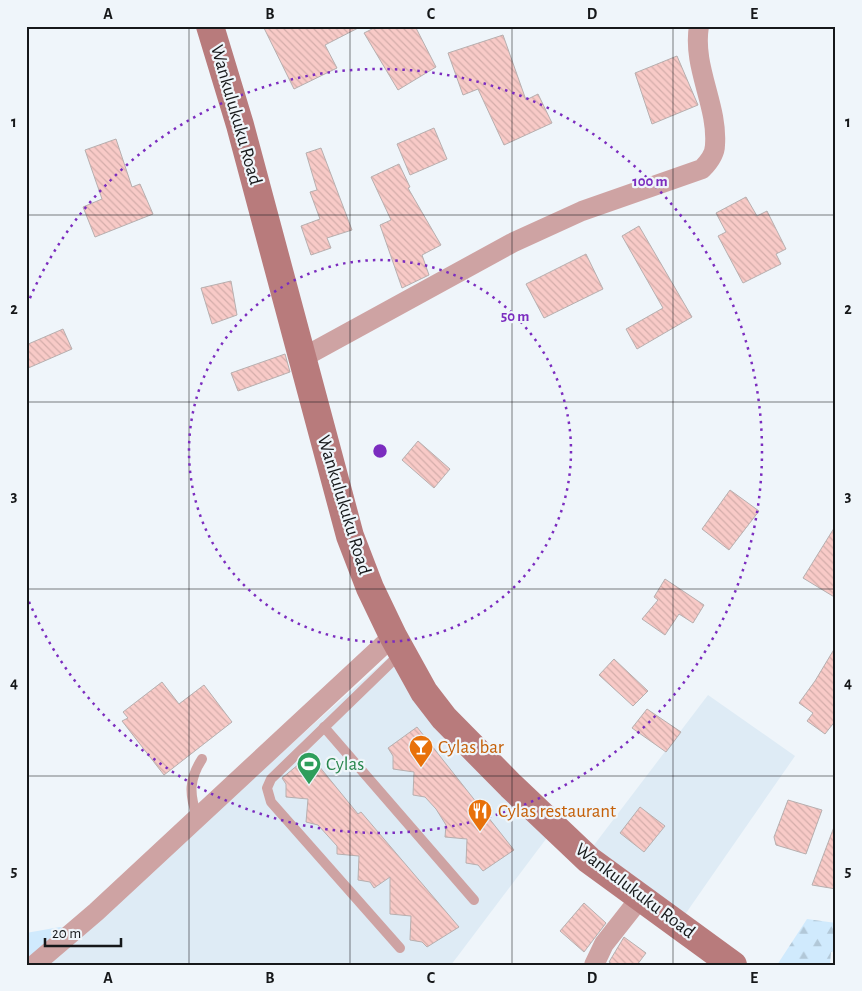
<svg xmlns="http://www.w3.org/2000/svg" width="862" height="991" viewBox="0 0 862 991" font-family="'Alegreya Sans',sans-serif">
  <defs>
    <pattern id="forest-firs" width="22" height="20" patternUnits="userSpaceOnUse" patternTransform="scale(1.25)"><rect width="22" height="20" fill="#d0eafd"/><path d="M5 1l3.5 6h-7zM16 11l3.5 6h-7z" fill="#b2c8d8"/></pattern>
    <pattern id="building-back-hatch" width="6" height="6" patternUnits="userSpaceOnUse" patternTransform="scale(1.25)"><rect width="6" height="6" fill="#f8cac7"/><path d="M-1 5l2 2M0 0l6 6M5-1l2 2" fill="none" stroke="#d4adaa"/></pattern>
  </defs>
  <rect width="100%" height="100%" fill="#eff5fa"/>
  <g fill="#deebf5">
    <polygon points="389,657 549,835 451,965 43,965"/>
    <polygon points="708,695 795,756 684,916 591,849"/>
  </g>
  <polygon fill="#d0eafd" points="60,927 64,928 26,963 26,933"/>
  <polygon fill="url(#forest-firs)" points="807,919 836,923 836,951 831,952 830,965 777,965"/>
  <g fill="url(#building-back-hatch)" stroke="#b7afaf">
    <polygon points="263,26 362,26 325,45 337,68 294,89"/>
    <polygon points="378,26 415,26 436,67 398,90 364,33"/>
    <polygon points="503,35 526,100 538,94 552,123 504,145 478,89 463,95 448,53"/>
    <polygon points="677,56 698,105 652,124 635,73"/>
    <polygon points="434,128 447,159 410,175 397,144"/>
    <polygon points="116,139 132,187 140,184 153,214 95,237 83,207 102,199 85,150"/>
    <polygon points="321,148 352,230 327,238 331,248 311,255 301,226 320,219 310,192 317,190 306,153"/>
    <polygon points="399,164 410,187 408,188 441,245 422,255 429,275 402,288 380,225 391,220 371,177"/>
    <polygon points="746,197 757,216 767,211 786,249 776,254 781,264 743,283 718,236 726,232 716,213"/>
    <polygon points="639,226 692,317 637,349 626,329 663,308 622,236"/>
    <polygon points="586,254 603,289 544,318 526,284"/>
    <polygon points="231,281 237,315 212,324 201,288"/>
    <polygon points="63,329 72,349 26,369 26,345"/>
    <polygon points="285,354 290,372 238,391 231,373"/>
    <polygon points="418,441 450,469 434,488 402,460"/>
    <polygon points="730,490 759,511 729,550 702,529"/>
    <polygon points="836,525 836,598 803,578"/>
    <polygon points="665,579 704,605 693,623 679,614 665,635 642,619 658,600 654,597"/>
    <polygon points="836,646 836,720 825,734 807,721 813,713 799,703 815,681"/>
    <polygon points="614,659 648,691 633,706 599,675"/>
    <polygon points="162,682 179,704 204,685 232,722 164,775 122,721 128,718 123,712"/>
    <polygon points="647,709 681,732 666,752 632,728"/>
    <polygon points="417,727 514,850 483,871 478,865 466,863 467,839 445,837 446,825 436,809 425,797 413,795 414,772 393,769 393,756 388,748"/>
    <polygon points="310,755 358,814 361,812 459,927 427,947 422,942 410,940 411,916 390,914 390,877 374,888 370,882 358,880 359,856 337,854 337,846 318,825 306,822 308,799 286,797 286,784 282,778"/>
    <polygon points="788,800 822,810 806,854 776,845 774,837"/>
    <polygon points="640,807 665,826 644,852 620,833"/>
    <polygon points="834,827 836,827 836,889 812,885"/>
    <polygon points="584,903 606,923 584,952 560,931"/>
    <polygon points="624,937 646,953 637,965 613,965 609,962"/>
  </g>
  <g fill="none" stroke-linecap="round" stroke-linejoin="round">
    <g stroke="#cea3a3" stroke-width="10">
      <polyline points="324,727 474,900"/>
      <path d="M197,816C189,794 189,779 202,759"/>
      <polyline points="400,948 271,802 267,788 271,779 401,653"/>
    </g>
    <g stroke="#cea3a3" stroke-width="20">
      <path d="M302,358L512,243L582,211L702,169C708,163 715,154 715,145C718,105 692,67 699,26"/>
      <polyline points="34,965 96,912 393,636"/>
      <polyline points="594,965 604,944 641,897"/>
    </g>
    <polyline stroke="#b87b7c" stroke-width="28" points="210,26 240,125 350,536 370,588 393,636 424,692 444,718 511,786 589,860 733,965"/>
  </g>
  <path fill="none" stroke="#16181a" stroke-width="1" stroke-opacity="0.55" d="M189,26V965M350,26V965M512,26V965M673,26V965M26,215H836M26,402H836M26,589H836M26,776H836"/>
  <g fill="none" stroke="#7b2cbf" stroke-width="2.5" stroke-dasharray="2.5 5">
    <circle cx="380" cy="451" r="191"/>
    <path d="M27 305A382 382 0 1 1 27 597"/>
  </g>
  <defs>
    <symbol id="bar-pin" viewBox="-11 -11 22 30"><path d="M0 17L-7.5 6A9.5 9.5 0 1 1 7.5 6Z" fill="#e8710a" stroke="#eff5fa"/><path d="M-6-5H6L.8 .8V4.5H3.5V6h-7V4.5H-.8V.8Z" fill="#fff"/></symbol>
    <symbol id="stadium-pin" viewBox="-11 -11 22 30"><path d="M0 17L-7.5 6A9.5 9.5 0 1 1 7.5 6Z" fill="#2e9e5b" stroke="#eff5fa"/><path d="M0-5a6.5 5 0 1 0 0 10a6.5 5 0 1 0 0-10ZM-3.5-1.8h7v3.6h-7Z" fill="#fff"/></symbol>
    <symbol id="restaurant-pin" viewBox="-11 -11 22 30"><path d="M0 17L-7.5 6A9.5 9.5 0 1 1 7.5 6Z" fill="#e8710a" stroke="#eff5fa"/><path d="M-5-6h1v4h1v-4h1v4h1v-4h1v5L-1.5 .5V6h-2V.5L-5-1ZM5-6V6H3V1.5H1.5Q1.5-4 5-6Z" fill="#fff"/></symbol>
  </defs>
  <g fill-rule="evenodd">
    <use href="#bar-pin" x="407" y="733" width="28" height="38"/>
    <use href="#stadium-pin" x="295" y="750" width="28" height="38"/>
    <use href="#restaurant-pin" x="466" y="797" width="28" height="38"/>
  </g>
  <g text-anchor="middle" dominant-baseline="central" stroke-width="4.5" stroke-linejoin="round" paint-order="stroke">
    <g font-size="19" fill="#16181a" stroke="#eff5fa">
      <text transform="translate(236 115) rotate(74)">Wankulukuku Road</text>
      <text transform="translate(344 505) rotate(73)">Wankulukuku Road</text>
      <text transform="translate(635 891) rotate(37)">Wankulukuku Road</text>
    </g>
    <g font-size="19" fill="#c56008" stroke="#eff5fa" text-anchor="start">
      <text x="438" y="747">Cylas bar</text>
      <text x="498" y="811">Cylas restaurant</text>
    </g>
    <g font-size="19" fill="#27864d" stroke="#eff5fa" text-anchor="start">
      <text x="326" y="764">Cylas</text>
    </g>
  </g>
  <circle cx="380" cy="451" r="8" fill="#7b2cbf" stroke="#eff5fa" stroke-width="2.5"/>
  <g font-size="15" text-anchor="middle" font-weight="bold" fill="#7b2cbf" stroke="#eff5fa" stroke-width="4.5" stroke-linejoin="round" paint-order="stroke">
    <text x="650" y="186">100 m</text>
    <text x="515" y="321">50 m</text>
  </g>
  <rect width="862" height="991" fill="none" stroke="#eff5fa" stroke-width="55"/>
  <path d="M45 938v8h76v-8" fill="none" stroke="#16181a" stroke-width="2.5"/>
  <text x="52" y="938" font-size="15" fill="#16181a" stroke="#eff5fa" stroke-width="4" paint-order="stroke">20 m</text>
  <rect x="28" y="28" width="806" height="936" fill="none" stroke="#16181a" stroke-width="2"/>
  <g font-size="16" text-anchor="middle" font-weight="bold" fill="#16181a">
    <text x="108" y="19">A</text>
    <text x="270" y="19">B</text>
    <text x="431" y="19">C</text>
    <text x="592" y="19">D</text>
    <text x="754" y="19">E</text>
    <text x="14" y="127">1</text>
    <text x="848" y="127">1</text>
    <text x="14" y="314">2</text>
    <text x="848" y="314">2</text>
    <text x="14" y="501">3</text>
    <text x="848" y="501">3</text>
    <text x="14" y="688">4</text>
    <text x="848" y="688">4</text>
    <text x="14" y="876">5</text>
    <text x="848" y="876">5</text>
    <text x="108" y="983">A</text>
    <text x="270" y="983">B</text>
    <text x="431" y="983">C</text>
    <text x="592" y="983">D</text>
    <text x="754" y="983">E</text>
  </g>
</svg>
